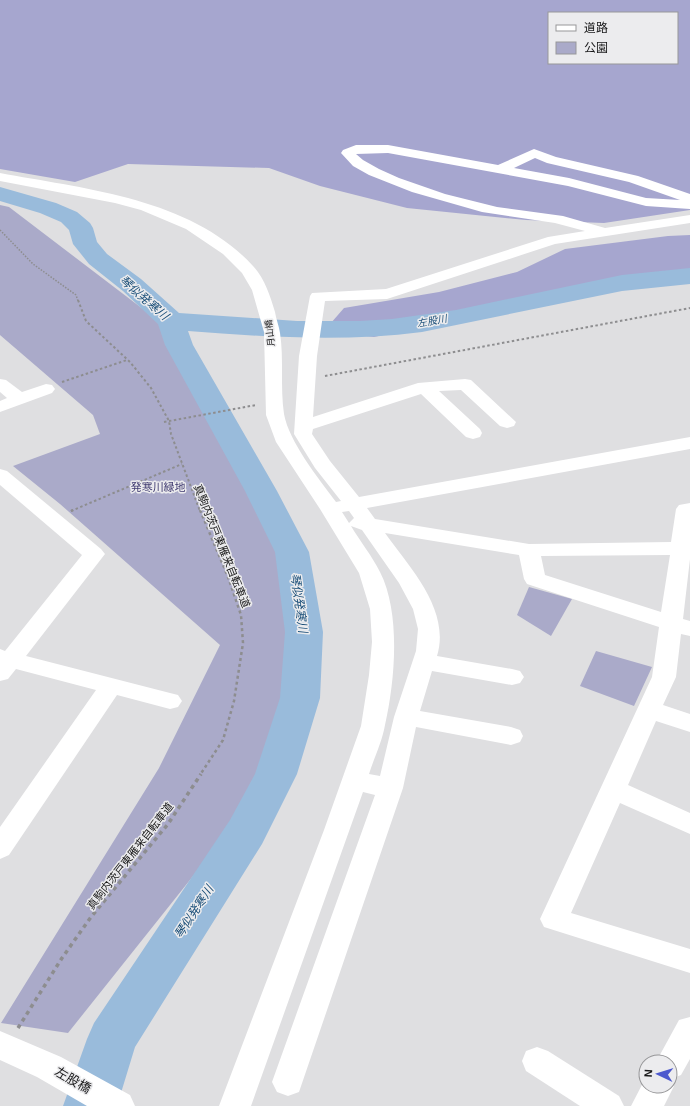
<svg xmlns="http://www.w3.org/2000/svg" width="690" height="1106" viewBox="0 0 690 1106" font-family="Helvetica,'Noto Sans JP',sans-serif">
  <rect width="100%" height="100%" fill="#dfdfe1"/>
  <g fill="#aaaac9">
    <polygon points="0,205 9,207 160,322 188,380 255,508 282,549 292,701 225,836 68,1033 1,1023 159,768 220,645 60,504 13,466 100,434 93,415 0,335"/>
    <polygon points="529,587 572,599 551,636 517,615"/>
    <polygon points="596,651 652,667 634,706 580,686"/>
  </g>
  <g fill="#a6a6cf" fill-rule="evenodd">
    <path d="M0,0H690V210L604,223L526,220L407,208L320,186L269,168L128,164L75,182L0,169ZM549,13H677V63H549Z"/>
    <polygon points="690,235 690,274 614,288 530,297 456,319 374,337 324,331 344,308 439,292 517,272 565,249 668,236"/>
  </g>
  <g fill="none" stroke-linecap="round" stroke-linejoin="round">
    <path fill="#99bbdb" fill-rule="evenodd" d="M0,187L56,203L77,212L90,223L93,228L97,242L107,254L141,279L179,313L297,321H360L392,319L456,310L622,275L690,268V284L622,291L422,332C344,342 266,337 188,331L193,345L277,491L309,552L323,632L320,698L297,774L262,844L135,1047L117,1106H63L87,1039L94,1023L230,820L255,774L280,698L285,632L275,552L245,491L165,345L158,324L123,291L89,264L73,244L69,230L61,222L40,213L0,201Z"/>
    <polyline stroke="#8d8d8f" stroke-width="1.5" stroke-dasharray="1.5 1.5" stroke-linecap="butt" points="0,230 33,264 76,295 78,301"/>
    <g stroke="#8d8d8f" stroke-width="2" stroke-dasharray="2.5 2.5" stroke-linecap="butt">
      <polyline points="78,300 86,321 130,362 151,388 169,421 171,434 200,511"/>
      <polyline points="325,376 690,308"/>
      <polyline points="62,382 127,360"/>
      <polyline points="164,422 256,405"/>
      <polyline points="71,511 182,464"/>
    </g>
    <g stroke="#8d8d8f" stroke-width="2.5" stroke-dasharray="3 3" stroke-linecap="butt">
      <polyline points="200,510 228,577 241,615 243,643 234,701 223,740 200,775"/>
      <polyline points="71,511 73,510"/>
    </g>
    <polyline stroke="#8d8d8f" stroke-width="3.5" stroke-dasharray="4 4" stroke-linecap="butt" points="18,1028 62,958 91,917 168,824 201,774"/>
    <g fill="#fff" fill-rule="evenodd">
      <path d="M356,145H388L498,165L534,149L556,157L638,176L690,194V209L646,206L568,186L388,153L356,154L363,160L379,169L399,178L445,194L497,207L563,216L605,228L690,215V223L555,244L387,299L325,301L317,356L313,417L418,383L465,379L471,380L516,422L514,426L507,428L500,426L461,390L439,391L480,429L482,433L480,437L473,439L466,437L421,394L313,429L312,434L330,461L359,497L690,437V449L367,508L375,519L529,544L671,542L676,509L679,505L690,503V559L683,619L690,621V636L681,634L676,677L663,705L690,714V732L656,721L628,785L690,813V834L620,803L571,913L690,949V973L544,927L540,919L652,677L659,627L527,584L524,579L519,555L385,533C410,568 451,610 437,656L512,669L520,671L524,677L520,683L512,685L432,671L420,711L511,727L520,730L523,736L520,742L511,745L416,727L403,788L299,1092L288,1096L277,1092L272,1082L375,795L363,792L251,1106H219L324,830L361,726L369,675L372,642L370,609L359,573L320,509L276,442L266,415L264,332L252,290L242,273L223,254L186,229L141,210L115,203L0,181V173C85,189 191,198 253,266C265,279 270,296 275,312C276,319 279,326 280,333C284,359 280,387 284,414C289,442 319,479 336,502L341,501L315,468L294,434L299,356L310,296L312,293L386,289L548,237L585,231L555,223L482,212L412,192L369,175L353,166L341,153L343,150ZM535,158L547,163L629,182L680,200L646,198L569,178L514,168ZM349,511L354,518L349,523L342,512ZM351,526L362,530L399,583L413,609L418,629L416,651L394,717L380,776L369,774C374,758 382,742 385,725C395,681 401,613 380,572C372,556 360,541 351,526ZM670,555L661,612L545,575L541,556Z"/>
      <polygon points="0,379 6,380 22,392 46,384 52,385 55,389 52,393 0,412 0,401 7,398 0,392"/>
      <polygon points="0,469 7,471 101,549 105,554 26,656 170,693 178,695 182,701 178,707 170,709 117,695 9,855 0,859 0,827 96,690 16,669 8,679 0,681 0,649 5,651 82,555 0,485"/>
      <polygon points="690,1017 690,1059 681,1075 671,1079 674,1086 664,1106 631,1106 646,1077 646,1086 670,1086 670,1062 656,1062 679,1020"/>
      <polygon points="537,1047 548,1051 619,1096 624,1106 580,1106 526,1071 522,1061 526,1051"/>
    </g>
    <polygon fill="#fff" fill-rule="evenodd" points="0,1031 61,1057 130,1095 135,1106 87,1106 37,1077 0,1060"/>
  </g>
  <g text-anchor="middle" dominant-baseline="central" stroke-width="3" stroke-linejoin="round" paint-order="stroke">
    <g font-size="9" fill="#181819" stroke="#ececee">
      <text transform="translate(270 333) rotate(-97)">月山橋</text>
    </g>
    <g font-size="10" font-style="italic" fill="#1b4f79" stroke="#ececee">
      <text transform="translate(432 321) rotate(-10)">左股川</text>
    </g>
    <g font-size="11" fill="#3f3a70" stroke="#ececee">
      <text x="158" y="487">発寒川緑地</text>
    </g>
    <g font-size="11" fill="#181819" stroke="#ececee">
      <text transform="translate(222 546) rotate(68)">真駒内茨戸東雁来自転車道</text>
      <text transform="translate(130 856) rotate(-52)">真駒内茨戸東雁来自転車道</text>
    </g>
    <g font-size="12" font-style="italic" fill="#1b4f79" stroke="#ececee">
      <text transform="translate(144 298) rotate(41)">琴似発寒川</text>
      <text transform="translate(299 603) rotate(82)">琴似発寒川</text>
      <text transform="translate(194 912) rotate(-57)">琴似発寒川</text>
    </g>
    <g font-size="13" fill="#181819" stroke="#ececee">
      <text transform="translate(73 1080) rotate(30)">左股橋</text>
    </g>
  </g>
  <rect x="548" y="12" width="130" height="52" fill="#ececee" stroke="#979799"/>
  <rect x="556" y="25" width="20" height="6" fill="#ffffff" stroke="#979799"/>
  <text x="584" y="32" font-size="12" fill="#181819">道路</text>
  <rect x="556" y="42" width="20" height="12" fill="#aaaac9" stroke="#979799"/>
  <text x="584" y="52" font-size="12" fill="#181819">公園</text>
  <g transform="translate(658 1074) rotate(274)"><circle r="19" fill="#ececee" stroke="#979799"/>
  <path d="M0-3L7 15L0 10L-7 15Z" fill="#4d59ce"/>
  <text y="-6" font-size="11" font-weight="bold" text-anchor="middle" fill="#181819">N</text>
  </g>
</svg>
